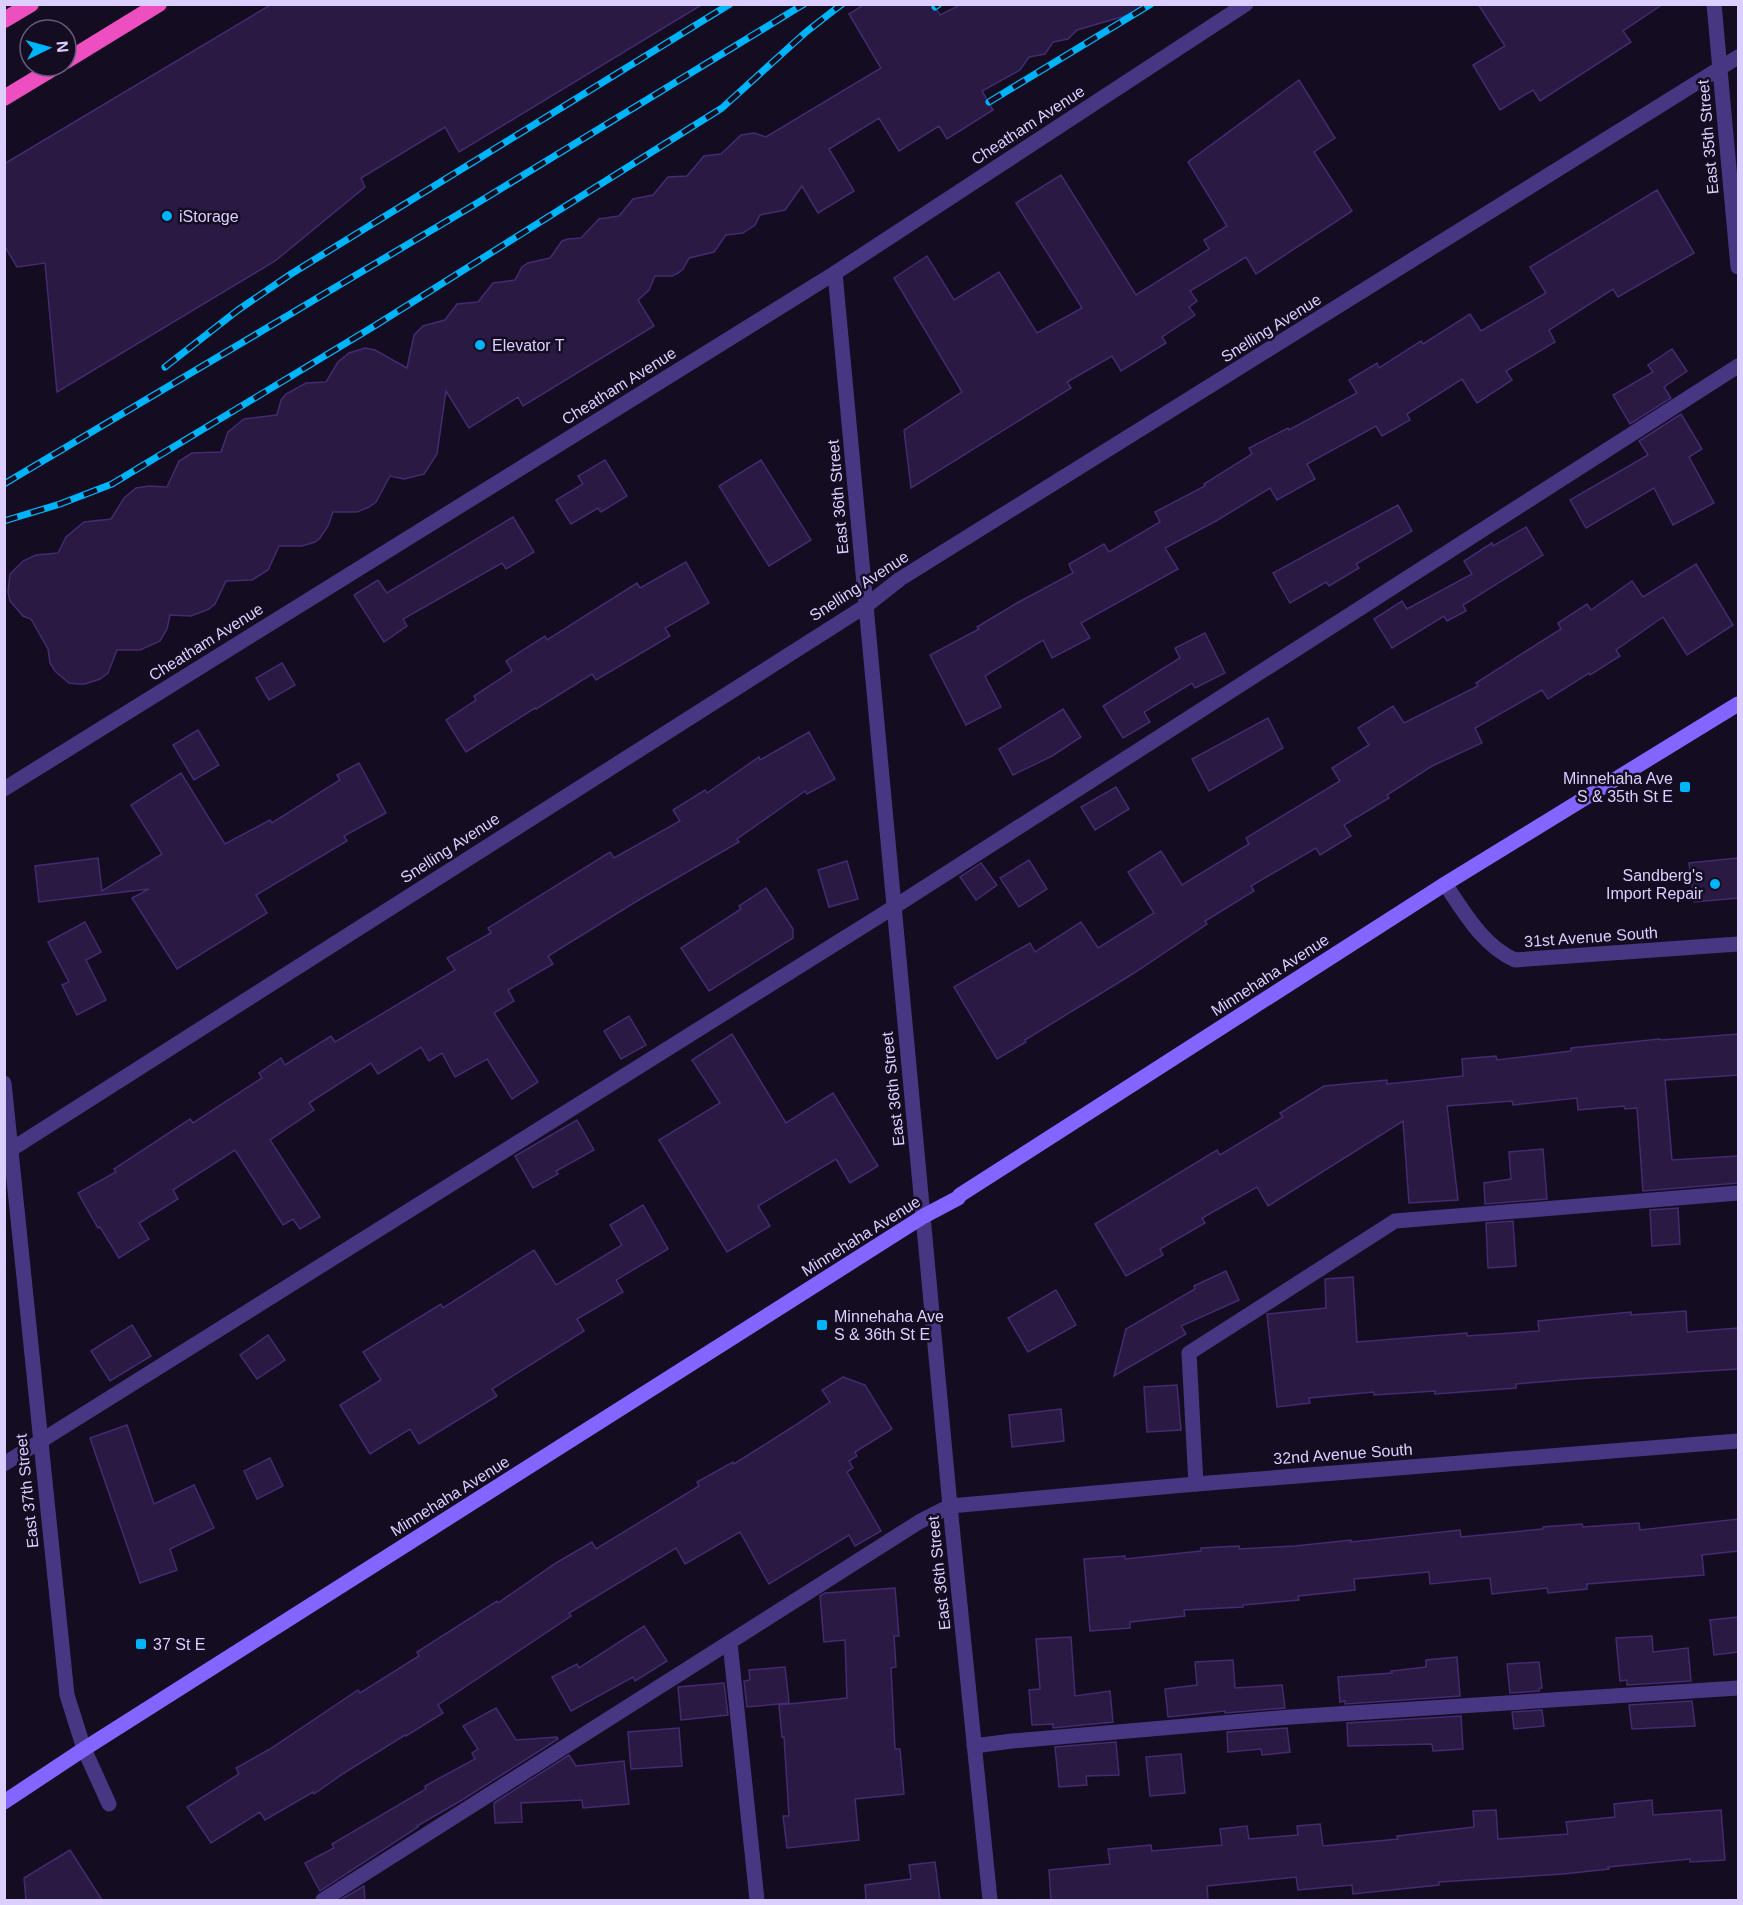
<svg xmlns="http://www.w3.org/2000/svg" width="1743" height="1905" viewBox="0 0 1743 1905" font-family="Helvetica,sans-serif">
  <rect width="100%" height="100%" fill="#140d22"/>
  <g fill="#291943" stroke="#442a70" stroke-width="1.5">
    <polygon points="272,4 703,4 459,152 445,127 361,178 365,187 275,261 57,392 45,263 17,267 4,245 4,164"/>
    <polygon points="865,4 933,4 940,15 962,4 1141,4 1142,11 1077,30 1068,39 1053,42 1045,54 1029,57 1020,70 982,91 993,110 947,139 939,126 899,151 879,118 829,149 854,191 818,213 802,186 785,210 760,215 755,225 743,233 726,235 714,252 689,258 683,269 678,273 672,276 655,276 649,290 638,300 654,326 523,406 518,397 469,428 446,391 437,454 424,474 404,479 390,476 376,502 369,507 357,512 333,512 328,526 320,538 315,542 302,546 279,546 268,570 252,580 226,581 215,604 209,609 191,616 170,615 167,629 160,641 140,650 117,650 108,673 100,679 85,684 78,684 69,683 55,671 50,663 48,649 31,619 23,616 10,601 8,592 10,574 23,561 36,555 58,553 66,537 84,522 111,519 124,498 136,488 149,486 167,487 179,461 192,453 221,452 228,432 239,423 244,419 277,415 281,400 286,394 306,383 326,382 338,362 349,353 365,348 375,350 407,368 414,335 423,326 445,320 457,304 478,302 493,283 515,280 522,267 528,263 550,258 562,241 568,239 581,238 599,219 619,216 633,199 653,195 668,177 687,176 704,156 721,154 741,135 754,133 766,137 881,68 849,14"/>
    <polygon points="1478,4 1663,4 1623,31 1631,42 1540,101 1533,90 1500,110 1473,65 1505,46"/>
    <polygon points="1299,80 1335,138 1314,152 1352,211 1256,274 1246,257 1190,291 1197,301 1189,307 1195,315 1162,337 1166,343 1121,371 1112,356 1067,382 1071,388 911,488 904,430 962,392 894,278 927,256 954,300 999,272 1037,333 1082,308 1016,203 1061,175 1136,295 1209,249 1204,240 1227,226 1188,162"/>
    <polygon points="1657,190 1694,253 1618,297 1613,289 1549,330 1555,342 1506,371 1512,380 1477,403 1462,379 1407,414 1410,420 1382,436 1376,426 1307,464 1315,479 1277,500 1270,488 1216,521 1165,548 1178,569 1081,623 1090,638 1052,658 1043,640 985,676 1001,707 966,725 930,655 979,629 977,627 1017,603 1073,573 1069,564 1104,544 1109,552 1160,522 1155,512 1205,486 1204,484 1252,454 1249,448 1288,428 1289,430 1357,393 1349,380 1377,363 1379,368 1421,341 1423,344 1470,314 1481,331 1546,293 1530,267"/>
    <polygon points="1672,349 1687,371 1664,387 1671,398 1630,424 1613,395 1653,372 1648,365"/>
    <polygon points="1681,414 1702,449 1689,457 1714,503 1673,525 1654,488 1586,528 1570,500 1648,455 1639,441"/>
    <polygon points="605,460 627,496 601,512 598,508 571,524 556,500 583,484 578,476"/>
    <polygon points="761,460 811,540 769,566 719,486"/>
    <polygon points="1398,505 1412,531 1356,564 1359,568 1329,586 1326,582 1290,603 1273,573"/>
    <polygon points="513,517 534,552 506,569 502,563 403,619 407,626 384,642 354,595 378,580 387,593"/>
    <polygon points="1526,527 1543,555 1463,605 1466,611 1447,621 1444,616 1392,648 1374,619 1402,601 1407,609 1472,574 1464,561 1492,543 1493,546"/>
    <polygon points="686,562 709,603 665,628 670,636 596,680 592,674 536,709 535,708 466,752 446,720 476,700 474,696 512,671 506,661 545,636 547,640 637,583 640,588"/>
    <polygon points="1696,564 1733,625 1687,655 1663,617 1616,650 1620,656 1590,675 1589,673 1548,699 1542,690 1475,728 1482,743 1432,766 1387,795 1389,798 1344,825 1351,836 1320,855 1316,848 1251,886 1254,891 1205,921 1207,924 1134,973 1025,1040 1026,1042 997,1059 954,987 1030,943 1035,952 1081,922 1098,948 1154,913 1128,872 1161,851 1182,885 1249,844 1246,838 1340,781 1332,768 1369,745 1358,728 1393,706 1404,723 1478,686 1476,683 1561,629 1558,623 1587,604 1591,610 1632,581 1643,597"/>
    <polygon points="1205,633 1225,673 1195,688 1192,683 1144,712 1150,722 1123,738 1103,706 1180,658 1175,648"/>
    <polygon points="282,663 295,685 269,700 256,678"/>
    <polygon points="1063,709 1081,737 1052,756 1013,775 999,749"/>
    <polygon points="1268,718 1283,748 1209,791 1192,759"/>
    <polygon points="198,730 219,765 194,780 173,745"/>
    <polygon points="809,732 835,779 807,794 805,791 737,839 739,842 637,901 548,956 553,964 508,990 514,1001 494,1013 538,1082 512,1099 487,1059 455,1077 442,1053 429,1061 421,1047 378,1074 371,1063 309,1103 314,1110 270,1140 320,1217 300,1229 293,1219 283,1225 235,1150 173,1190 178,1199 139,1223 149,1239 119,1258 100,1227 98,1228 78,1193 116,1172 114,1169 190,1119 193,1123 262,1078 259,1073 281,1058 285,1065 331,1036 335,1042 455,970 447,958 491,933 488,928 610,852 614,858 680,821 673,810 705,790 707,793 759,757 760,760"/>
    <polygon points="359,763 386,813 344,836 347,841 256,895 267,913 177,969 132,898 149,889 39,902 35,866 98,858 102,891 162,854 131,805 181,773 225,844 270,820 272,823 340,780 337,775"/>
    <polygon points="1116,787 1129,809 1095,830 1081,807"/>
    <polygon points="1738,858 1738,898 1694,902 1689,863"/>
    <polygon points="1029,860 1047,889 1019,907 1000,878"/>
    <polygon points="847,861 858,899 829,907 818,870"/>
    <polygon points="981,863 997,885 976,900 960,877"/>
    <polygon points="766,888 793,929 793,938 709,991 681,948 741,909 739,906"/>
    <polygon points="85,922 101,952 86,960 106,1000 77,1015 62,985 69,982 48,942"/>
    <polygon points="629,1016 646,1045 621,1059 604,1031"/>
    <polygon points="732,1034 786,1123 833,1093 878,1166 850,1183 836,1159 758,1206 770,1226 727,1252 659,1140 720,1103 692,1060"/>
    <polygon points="1738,1034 1738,1075 1665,1080 1672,1160 1738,1156 1738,1183 1643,1191 1637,1108 1625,1109 1624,1106 1578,1110 1577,1098 1513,1105 1512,1101 1447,1106 1458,1200 1409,1203 1403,1121 1268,1206 1257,1187 1202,1218 1205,1223 1160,1249 1163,1255 1126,1276 1095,1224 1217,1150 1220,1155 1283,1117 1280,1113 1324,1086 1387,1080 1387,1084 1463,1076 1462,1059 1496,1056 1497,1060 1571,1051 1571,1048 1660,1039 1661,1040"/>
    <polygon points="577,1120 594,1150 556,1171 558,1174 533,1188 515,1156"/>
    <polygon points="1543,1149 1547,1199 1485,1204 1484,1183 1511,1179 1509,1152"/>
    <polygon points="643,1205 668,1249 616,1280 623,1292 577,1319 584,1331 492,1389 497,1396 419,1444 410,1429 370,1454 340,1405 381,1380 363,1352 441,1304 443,1308 534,1250 556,1285 622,1245 610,1225"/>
    <polygon points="1678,1208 1680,1244 1652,1246 1650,1210"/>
    <polygon points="1513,1221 1516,1266 1488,1268 1486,1223"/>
    <polygon points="1226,1271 1239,1300 1181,1326 1186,1334 1114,1376 1126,1329 1195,1289 1194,1286"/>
    <polygon points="1353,1277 1357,1342 1467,1333 1467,1336 1539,1331 1538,1321 1631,1312 1631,1315 1686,1311 1687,1332 1738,1328 1738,1369 1575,1379 1516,1384 1516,1388 1435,1394 1435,1391 1374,1395 1374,1392 1309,1398 1310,1403 1277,1407 1267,1314 1326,1308 1325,1279"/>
    <polygon points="1056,1290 1076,1325 1028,1352 1008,1318"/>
    <polygon points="132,1325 151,1356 110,1381 91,1351"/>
    <polygon points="268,1335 285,1360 257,1379 240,1355"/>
    <polygon points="843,1377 865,1385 892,1429 855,1452 857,1456 849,1461 853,1468 847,1472 881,1531 855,1546 849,1535 769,1584 740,1532 685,1564 676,1548 569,1613 571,1616 438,1705 443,1713 406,1736 405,1735 344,1773 314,1794 313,1792 265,1820 260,1812 211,1843 187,1807 239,1774 236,1768 270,1749 358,1690 360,1693 419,1656 417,1652 497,1601 498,1603 556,1563 592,1542 596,1549 699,1486 697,1482 733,1462 734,1464 794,1426 830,1402 822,1390"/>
    <polygon points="1177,1385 1181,1430 1147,1432 1144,1387"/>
    <polygon points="1061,1409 1064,1441 1012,1447 1009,1415"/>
    <polygon points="127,1425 154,1504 194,1485 214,1528 170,1549 177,1570 140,1583 90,1438"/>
    <polygon points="270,1458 283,1486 257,1499 244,1471"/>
    <polygon points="1738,1519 1738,1551 1702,1555 1704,1575 1587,1584 1587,1589 1548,1593 1547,1588 1492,1594 1490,1578 1430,1584 1429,1572 1354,1579 1355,1590 1298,1596 1299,1600 1243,1605 1243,1607 1184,1610 1185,1616 1130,1622 1130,1628 1090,1631 1084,1559 1125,1556 1125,1559 1201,1551 1201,1548 1239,1546 1239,1549 1295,1546 1351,1540 1351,1542 1460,1530 1461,1537 1543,1529 1543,1527 1582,1524 1583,1527 1639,1523 1640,1530"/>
    <polygon points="895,1588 899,1636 894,1636 896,1667 891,1668 895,1749 900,1749 904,1794 855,1799 859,1840 787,1848 783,1816 789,1816 784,1737 782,1737 779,1705 847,1698 845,1640 824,1642 820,1596 825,1593"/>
    <polygon points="1738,1617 1738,1652 1714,1655 1710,1620"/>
    <polygon points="644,1626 667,1661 635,1681 633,1677 571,1711 552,1677 577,1664 579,1668"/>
    <polygon points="1652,1636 1653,1652 1688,1648 1691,1681 1627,1685 1627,1680 1620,1681 1616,1638"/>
    <polygon points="1071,1637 1075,1696 1110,1691 1113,1722 1053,1728 1053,1724 1032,1725 1029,1690 1040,1689 1036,1639"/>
    <polygon points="1457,1657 1460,1696 1345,1704 1345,1701 1340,1702 1338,1677 1392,1673 1391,1671 1426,1667 1426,1660"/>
    <polygon points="1233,1660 1235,1688 1282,1685 1285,1708 1225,1713 1225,1711 1168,1717 1165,1689 1197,1685 1195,1662"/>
    <polygon points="1539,1662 1542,1688 1539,1688 1539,1691 1510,1693 1507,1664"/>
    <polygon points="785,1667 789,1703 747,1707 744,1681 750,1680 749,1670"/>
    <polygon points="724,1683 728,1715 681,1720 678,1687"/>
    <polygon points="1692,1701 1695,1726 1632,1729 1629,1705"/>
    <polygon points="496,1708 516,1740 557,1737 558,1739 462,1800 417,1826 418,1827 320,1891 305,1863 334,1848 332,1844 426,1789 425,1786 475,1759 472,1753 478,1749 463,1726"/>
    <polygon points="1542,1710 1544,1726 1514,1729 1512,1712"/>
    <polygon points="1461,1716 1463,1749 1433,1751 1432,1744 1348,1746 1347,1723"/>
    <polygon points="679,1728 682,1766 631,1769 628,1732"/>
    <polygon points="1287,1728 1290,1752 1262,1755 1261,1749 1228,1752 1227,1732"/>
    <polygon points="1116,1742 1119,1775 1086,1776 1087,1785 1059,1787 1055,1747"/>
    <polygon points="1181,1754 1185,1793 1150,1796 1146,1757"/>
    <polygon points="569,1755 576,1766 624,1761 629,1804 583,1808 582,1800 521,1803 522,1822 495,1823 494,1803"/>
    <polygon points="1652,1800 1653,1815 1721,1810 1725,1860 1690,1862 1690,1859 1608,1867 1609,1869 1563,1874 1439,1882 1439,1885 1353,1894 1352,1885 1298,1890 1296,1877 1207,1886 1208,1900 1051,1900 1049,1870 1110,1864 1108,1849 1151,1845 1152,1851 1222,1845 1220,1829 1247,1826 1249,1839 1298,1835 1297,1826 1320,1824 1323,1846 1398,1839 1397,1836 1474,1827 1473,1811 1496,1810 1498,1839 1568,1834 1566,1822 1615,1817 1614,1804"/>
    <polygon points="70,1850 102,1900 26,1900 24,1878"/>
    <polygon points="935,1862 940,1900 866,1900 865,1885 911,1879 909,1865"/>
    <polygon points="364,1886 365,1900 340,1900"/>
  </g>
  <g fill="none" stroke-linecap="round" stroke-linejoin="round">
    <g stroke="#473782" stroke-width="15">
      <polyline points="4,1464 894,907 1738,366"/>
      <polyline points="1196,1484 1189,1353 1395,1221 1738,1193"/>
      <polyline points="730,1643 757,1900"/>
      <polyline points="974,1746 1012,1741 1290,1717 1738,1688"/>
      <polyline points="84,1749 109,1804"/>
      <polyline points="323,1900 919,1522 950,1506"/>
    </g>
    <g stroke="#473782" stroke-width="15">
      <polyline points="835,273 950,1506 990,1900"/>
      <polyline points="4,789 835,273 1246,4"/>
      <polyline points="4,1083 67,1695 84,1749"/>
      <polyline points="4,1154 867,605 900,579 1738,57"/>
      <polyline points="950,1506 1196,1484 1738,1441"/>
    </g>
    <g stroke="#473782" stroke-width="15">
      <polyline points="1714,4 1738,267"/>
      <path d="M1445,884C1465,913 1482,945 1515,960L1738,944"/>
    </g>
    <polyline stroke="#8465ff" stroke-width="15" points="4,1802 84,1749 924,1216 958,1198 960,1195 1445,884 1738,704"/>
    <g stroke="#ee4fc0" stroke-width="16">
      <polyline points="4,20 31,4"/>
      <polyline points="66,61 159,4"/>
      <polyline points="4,98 57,66"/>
    </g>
    <defs>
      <g id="rail">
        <polyline points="935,7 939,4"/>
        <polyline points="989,102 1151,4"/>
        <polyline points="165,367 238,310 291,274 730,4"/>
        <polyline points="4,484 474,205 804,4"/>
        <polyline points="4,521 60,504 112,484 376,325 722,108 806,32 842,4"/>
      </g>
    </defs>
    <use href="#rail" stroke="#00b4f9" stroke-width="7"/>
    <use href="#rail" stroke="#140d22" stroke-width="4.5" stroke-dasharray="14" stroke-linecap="butt"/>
  </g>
  <g fill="#00b4f9" stroke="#140d22" stroke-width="2">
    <circle cx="167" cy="216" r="6"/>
    <circle cx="480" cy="345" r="6"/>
    <rect x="1679" y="781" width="12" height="12" rx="3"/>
    <circle cx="1715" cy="884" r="6"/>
    <rect x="816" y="1319" width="12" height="12" rx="3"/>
    <rect x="135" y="1638" width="12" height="12" rx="3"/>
  </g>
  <g text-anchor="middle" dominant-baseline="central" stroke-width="5" stroke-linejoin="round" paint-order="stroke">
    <g font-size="16" fill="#dcceff" stroke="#140d22">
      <text transform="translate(1028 125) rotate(-33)">Cheatham Avenue</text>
      <text transform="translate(1708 137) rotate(-95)">East 35th Street</text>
      <text transform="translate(1271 328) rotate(-32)">Snelling Avenue</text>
      <text transform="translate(619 386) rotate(-32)">Cheatham Avenue</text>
      <text transform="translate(838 497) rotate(-95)">East 36th Street</text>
      <text transform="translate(859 586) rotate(-33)">Snelling Avenue</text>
      <text transform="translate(206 642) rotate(-32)">Cheatham Avenue</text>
      <text transform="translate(450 848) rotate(-33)">Snelling Avenue</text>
      <text transform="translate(1591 937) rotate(-4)">31st Avenue South</text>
      <text transform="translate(1270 975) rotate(-33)">Minnehaha Avenue</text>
      <text transform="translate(893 1089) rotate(-96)">East 36th Street</text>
      <text transform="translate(861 1236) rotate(-32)">Minnehaha Avenue</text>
      <text transform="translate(1343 1454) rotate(-4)">32nd Avenue South</text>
      <text transform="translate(27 1491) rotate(-96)">East 37th Street</text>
      <text transform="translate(450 1496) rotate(-32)">Minnehaha Avenue</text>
      <text transform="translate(939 1573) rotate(-96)">East 36th Street</text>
    </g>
    <g font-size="16" fill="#dcceff" stroke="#140d22" text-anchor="start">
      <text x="179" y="216">iStorage</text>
      <text x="492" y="345">Elevator T</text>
      <text x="1673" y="778" text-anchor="end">Minnehaha Ave<tspan x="1673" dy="18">S &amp; 35th St E</tspan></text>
      <text x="1703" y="875" text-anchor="end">Sandberg's<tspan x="1703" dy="18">Import Repair</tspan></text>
      <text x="834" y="1316">Minnehaha Ave<tspan x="834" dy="18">S &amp; 36th St E</tspan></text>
      <text x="153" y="1644">37 St E</text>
    </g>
  </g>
  <rect width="1743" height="1905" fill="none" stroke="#dcceff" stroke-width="12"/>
  <g transform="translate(48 48) rotate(85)"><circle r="28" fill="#140d22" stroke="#645a7a" stroke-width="1.5"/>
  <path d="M0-4.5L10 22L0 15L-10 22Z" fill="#00b4f9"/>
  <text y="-9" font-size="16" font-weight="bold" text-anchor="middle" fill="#dcceff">N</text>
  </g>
</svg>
